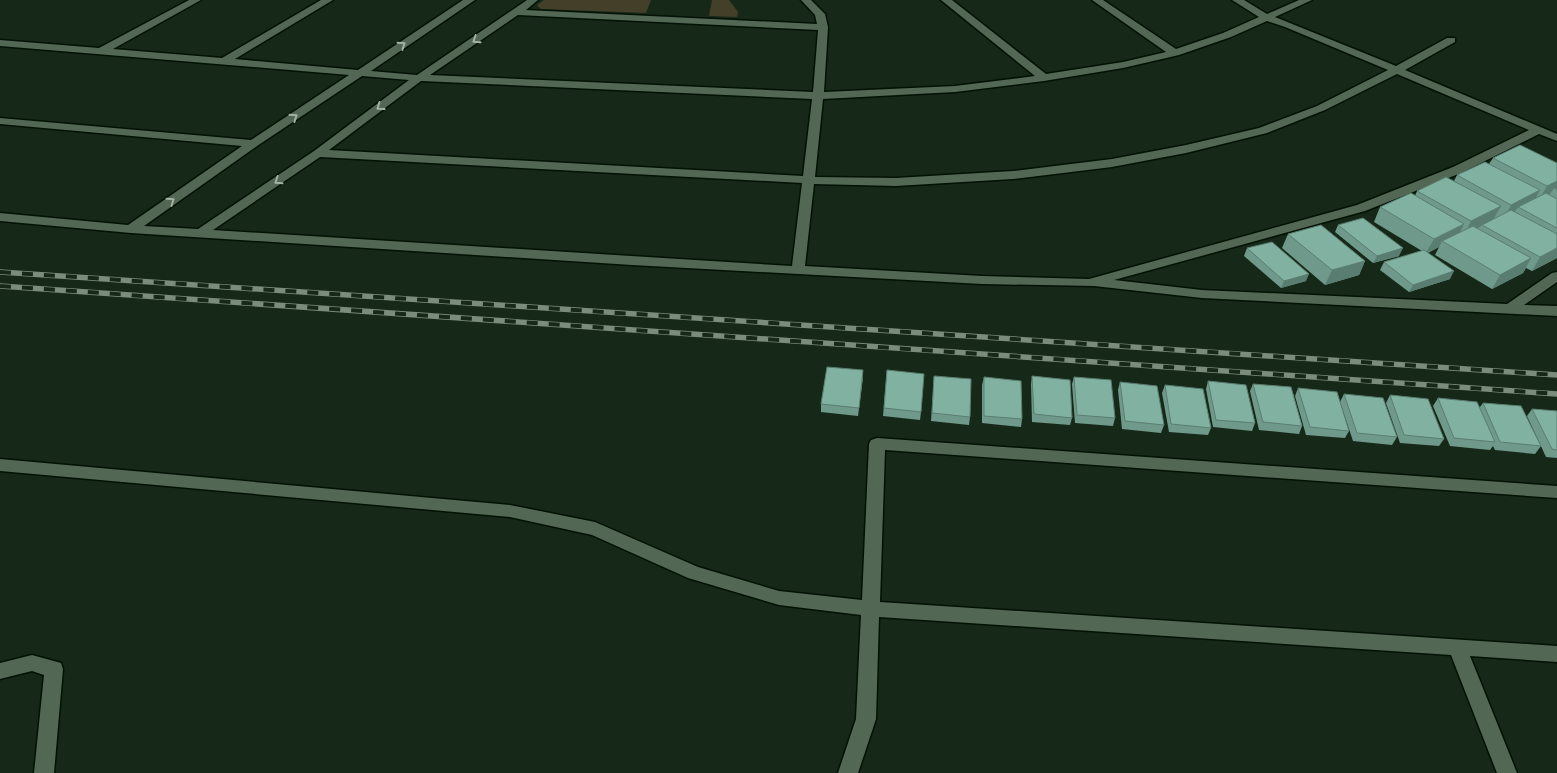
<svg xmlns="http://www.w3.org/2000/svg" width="1557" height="773" viewBox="0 0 1557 773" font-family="Rubik,sans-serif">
  <rect width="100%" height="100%" fill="#162918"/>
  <g fill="#443f29">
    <polygon points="544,0 651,0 646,13 541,9 537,5"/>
    <polygon points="712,0 729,0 738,12 737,17 709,16"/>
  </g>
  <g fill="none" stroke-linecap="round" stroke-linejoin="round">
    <defs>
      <g id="minor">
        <path d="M189,0H201L113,49L222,58L321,0H333L235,59L358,70L463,0H475L371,71L417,75L527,0H538L526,10L817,24L815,15L801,0H811L825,14L828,27L824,92L955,86L1035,76L941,0H952L1046,74L1123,62L1166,52L1092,0H1103L1176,49L1223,33L1259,17L1232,0H1244L1267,14L1299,0H1312L1275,17L1396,66L1447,38H1455V42L1405,70L1557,134V141L1539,134L1461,173L1365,211L1114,280L1202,290L1507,304L1552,273L1557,272V282L1524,305L1557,306V316L1202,298L1094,286L982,284L632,265L131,233L0,221V213L128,225L242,146L0,124V118L251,140L349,75L0,46V40L99,48ZM518,15L818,30L813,92L430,75ZM1267,21L1285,27L1388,70L1317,106L1259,128L1186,145L1112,159L1013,171L896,178L815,177L823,99L955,92L1044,81L1123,68L1179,55L1231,37ZM1397,74L1529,130L1453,167L1357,205L1089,279L982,276L805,266L814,184L896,186L1013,179L1112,167L1186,153L1267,133L1325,110ZM362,76L409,80L314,151L198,229L144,226L257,146ZM421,81L812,99L803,176L329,150ZM320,157L802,183L792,266L213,230Z"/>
        <polygon points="877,438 1557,486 1557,498 885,450 880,602 1557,646 1557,662 1470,656 1517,773 1497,773 1451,655 879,617 876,719 858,773 838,773 856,719 861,615 779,605 688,578 592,535 510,517 0,471 0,459 510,505 595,522 698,567 779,591 862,600 869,444 871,440"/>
        <polygon points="32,655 61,663 63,669 54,773 34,773 44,675 32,671 0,679 0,663"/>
      </g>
    </defs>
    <use href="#minor" stroke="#021204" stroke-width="3"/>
    <use href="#minor" fill="#526754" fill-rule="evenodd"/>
    <defs>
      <g id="rail">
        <polyline points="0,272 1557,375"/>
        <polyline points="0,286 1557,394"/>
      </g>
    </defs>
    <use href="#rail" stroke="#7b8b7c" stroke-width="5.5"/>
    <use href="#rail" stroke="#162918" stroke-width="4" stroke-dasharray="11" stroke-linecap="butt"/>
  </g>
  <g fill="#6f998a">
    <polygon points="1493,158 1557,163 1557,258 1532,271 1526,268 1523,273 1492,289 1435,255 1439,247 1428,253 1450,279 1409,292 1380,270 1384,262 1422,251 1374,222 1380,207 1415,196 1417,191 1454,181 1457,175 1489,164"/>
    <polygon points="1338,225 1399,256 1373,263 1335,232"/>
    <polygon points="1288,234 1365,261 1359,275 1325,285 1282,248"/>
    <polygon points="1247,248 1306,281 1281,288 1244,256"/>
    <polygon points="887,370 921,412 920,420 883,416"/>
    <polygon points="934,376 970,417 969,425 931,421"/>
    <polygon points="1032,376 1072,418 1070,425 1032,422 1031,384"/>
    <polygon points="984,377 1022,419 1021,427 982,423 982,385"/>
    <polygon points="1074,377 1115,418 1113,426 1075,423 1072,384"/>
    <polygon points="863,378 858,416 821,412 821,404"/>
    <polygon points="1208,381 1255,423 1252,431 1213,427 1206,389"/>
    <polygon points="1120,382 1164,425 1161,433 1122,429 1118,390"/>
    <polygon points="1253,384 1302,426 1299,434 1259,430 1250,391"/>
    <polygon points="1165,385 1211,428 1208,435 1169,432 1162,393"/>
    <polygon points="1298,388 1349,431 1345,438 1306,435 1295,396"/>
    <polygon points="1344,394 1397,437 1392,445 1353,441 1340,402"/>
    <polygon points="1390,395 1444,439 1439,446 1400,443 1386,403"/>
    <polygon points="1438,398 1480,407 1483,403 1541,446 1535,454 1495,450 1493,446 1490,450 1450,446 1433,406"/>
    <polygon points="1532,409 1557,411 1557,458 1546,457 1527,416"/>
  </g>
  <g fill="#5a7d71">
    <polygon points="1557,181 1557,190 1554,188 1550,194 1539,200 1547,186"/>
    <polygon points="1540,190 1532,205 1518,207 1514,213 1504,219 1511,205"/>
    <polygon points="1501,206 1493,220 1482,225 1480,227 1464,235 1471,221"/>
    <polygon points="1464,224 1457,238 1442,241 1439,247 1426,253 1434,239"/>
    <polygon points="1403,248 1399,256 1373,263 1377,256"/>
    <polygon points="1557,248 1557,258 1532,271 1540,257"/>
    <polygon points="1531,258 1523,273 1492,289 1500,275"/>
    <polygon points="1365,261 1359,275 1325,285 1332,270"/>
    <polygon points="1454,271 1450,279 1409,292 1413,285"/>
    <polygon points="1309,274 1306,281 1281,288 1284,281"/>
  </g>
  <g fill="#81b2a1" stroke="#5a7d71">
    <polygon points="1520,145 1557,163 1557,181 1547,186 1493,158"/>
    <polygon points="1485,162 1540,190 1511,205 1457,175"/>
    <polygon points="1446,177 1501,206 1471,221 1417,191"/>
    <polygon points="1411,193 1464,224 1434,239 1380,207"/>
    <polygon points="1546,193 1557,199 1557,228 1518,207"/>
    <polygon points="1511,210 1557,234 1557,248 1540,257 1482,225"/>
    <polygon points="1363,218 1403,248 1377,256 1338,225"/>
    <polygon points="1321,225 1365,261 1332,270 1288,234"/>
    <polygon points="1473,226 1531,258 1500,275 1442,241"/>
    <polygon points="1272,242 1309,274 1284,281 1247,248"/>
    <polygon points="1424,250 1454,271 1413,285 1384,262"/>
    <polygon points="827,367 863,370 859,408 821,404"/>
    <polygon points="887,370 924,374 921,412 884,408"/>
    <polygon points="934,376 971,379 970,417 932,413"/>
    <polygon points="1032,376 1070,380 1072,418 1034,414"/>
    <polygon points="984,377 1021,381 1022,419 984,416"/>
    <polygon points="1074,377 1111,380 1115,418 1077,415"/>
    <polygon points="1208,381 1246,385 1255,423 1216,420"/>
    <polygon points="1120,382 1157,386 1164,425 1125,421"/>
    <polygon points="1253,384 1291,387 1302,426 1263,422"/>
    <polygon points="1165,385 1203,389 1211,428 1171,424"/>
    <polygon points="1298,388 1337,392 1349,431 1310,427"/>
    <polygon points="1344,394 1383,398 1397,437 1357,433"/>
    <polygon points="1390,395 1428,399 1444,439 1404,435"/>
    <polygon points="1438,398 1477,402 1495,442 1454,438"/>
    <polygon points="1483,403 1521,406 1541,446 1500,442"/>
    <polygon points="1532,409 1557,411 1557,450 1552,449"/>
  </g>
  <defs><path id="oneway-chevron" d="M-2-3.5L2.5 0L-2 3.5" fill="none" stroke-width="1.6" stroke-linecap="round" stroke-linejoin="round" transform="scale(1.25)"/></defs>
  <g stroke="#a2b2a3">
    <use href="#oneway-chevron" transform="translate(476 40) rotate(146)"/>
    <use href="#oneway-chevron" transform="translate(402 45) rotate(-34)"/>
    <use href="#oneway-chevron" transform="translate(380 107) rotate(144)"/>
    <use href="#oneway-chevron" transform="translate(294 117) rotate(-34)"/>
    <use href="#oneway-chevron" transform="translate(278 181) rotate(146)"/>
    <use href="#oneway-chevron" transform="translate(171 201) rotate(-35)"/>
  </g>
</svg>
